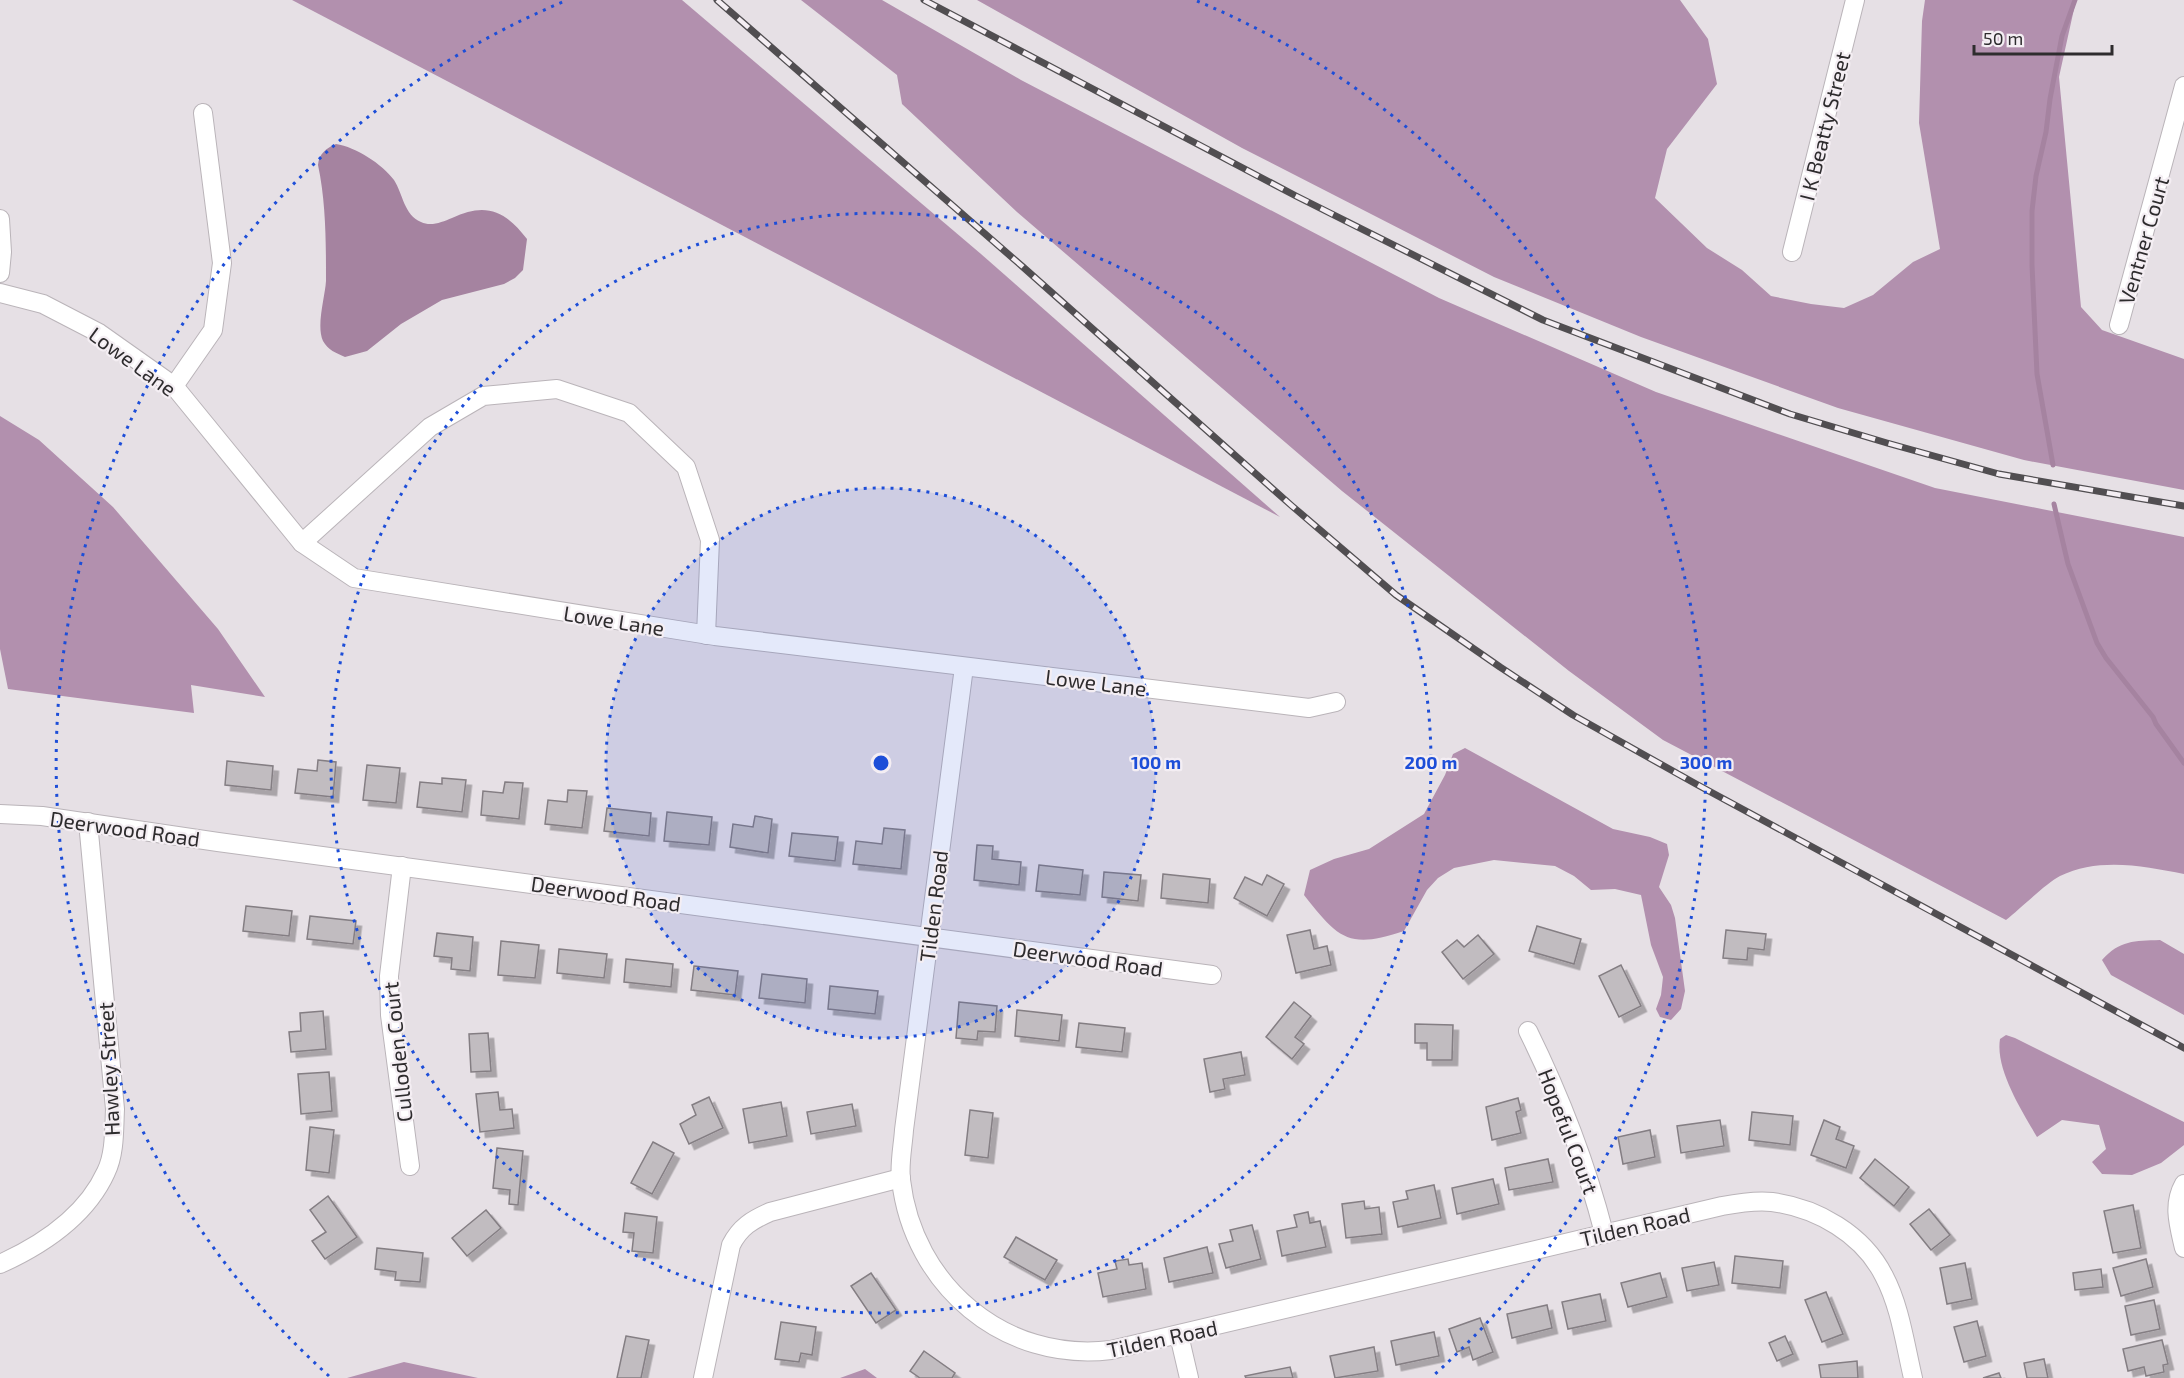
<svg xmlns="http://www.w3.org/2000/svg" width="2184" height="1378" viewBox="0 0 2184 1378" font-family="'Exo 2',sans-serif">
  <defs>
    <filter id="shadow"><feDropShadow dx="5.5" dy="5.5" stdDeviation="0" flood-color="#0004"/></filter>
  </defs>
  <rect width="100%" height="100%" fill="#e6e0e5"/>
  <g fill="#b290ae">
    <polygon points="292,0 682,0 981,254 1280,517"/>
    <path d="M801,0H882L1021,80L1439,298L1656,392L1935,488L2184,537V874C2144,866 2099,857 2060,876C2045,884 2020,909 2006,920L1663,740L1569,671L1342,491L1017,212L902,104L897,75Z"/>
    <polygon points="977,0 1680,0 1708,39 1717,84 1667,149 1655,198 1707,248 1742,270 1771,296 1811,304 1844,308 1873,295 1913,262 1940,249 1919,123 1922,21 1925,0 2076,0 2059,77 2081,307 2102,330 2184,359 2184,490 2024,460 1838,408 1641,337 1494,277 1242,148"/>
    <polygon points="0,416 39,440 113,507 218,629 265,697 191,685 194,713 8,689 0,649"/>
    <path d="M1465,748L1613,829L1650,837L1667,844L1669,855L1659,887L1671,905L1675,918L1685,991L1681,1009L1671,1020L1660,1017L1656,1009L1661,995L1663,977L1651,945L1641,895L1615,889L1591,890L1574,876L1555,866L1494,860L1454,868L1438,878L1427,890L1404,931C1348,950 1338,938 1304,895L1310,870L1334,859L1369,849L1424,814L1445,775L1453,754Z"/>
    <path d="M2160,940L2184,954V1015L2111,975L2102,960C2120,940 2134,941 2160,940Z"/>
    <path d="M2006,1035L2015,1038L2184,1122V1145L2161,1163L2132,1175L2102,1174L2092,1162L2106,1149L2099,1125L2062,1120L2037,1137C2022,1111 1995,1069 2000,1039Z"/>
    <polygon points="404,1362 478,1378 347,1378"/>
    <polygon points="865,1369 877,1378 840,1378"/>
  </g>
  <path fill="#a583a0" d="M336,144C356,147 382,164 394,180C403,194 404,215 421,222C431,227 442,222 452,218C485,202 505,210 527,239L523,270L515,278L504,284L442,300L401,324L367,351L345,357C336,353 328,350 323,341C316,326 325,297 326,281C326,243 326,202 318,165C319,154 326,148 336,144Z"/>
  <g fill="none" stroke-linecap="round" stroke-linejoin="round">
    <g stroke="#a583a0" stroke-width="5">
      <polyline points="2053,465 2037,374 2032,265 2032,211 2036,176 2046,132 2050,99 2062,36 2075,0"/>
      <polyline points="2054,504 2068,564 2097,643 2106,658 2153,717 2156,724 2184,763"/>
    </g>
  </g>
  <g fill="#c1bcc0" stroke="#847e83" stroke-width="1.5" filter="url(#shadow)">
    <polygon points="318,760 336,762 333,797 295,793 298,769 317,771"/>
    <polygon points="227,761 273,766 271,790 225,785"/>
    <polygon points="367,765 400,768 396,803 363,800"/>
    <polygon points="442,778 466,780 462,812 417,807 420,782 442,784"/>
    <polygon points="505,782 523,783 519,819 481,815 483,791 503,793"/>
    <polygon points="568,790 587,791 582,828 545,824 548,800 567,802"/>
    <polygon points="607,808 651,813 649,836 604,831"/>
    <polygon points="667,812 712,817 709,845 664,841"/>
    <polygon points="755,816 772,819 768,853 730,847 733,824 753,827"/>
    <polygon points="884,828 905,830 901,869 853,864 856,841 882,844"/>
    <polygon points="792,833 838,837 835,861 789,856"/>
    <polygon points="977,845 993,846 992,859 1021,862 1019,885 974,880"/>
    <polygon points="1039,865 1083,870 1080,895 1036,891"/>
    <polygon points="1104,872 1141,875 1138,901 1102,897"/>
    <polygon points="1163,874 1210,879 1208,903 1161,898"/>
    <polygon points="1267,875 1284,884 1267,916 1234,898 1245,877 1262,885"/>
    <polygon points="246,906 292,911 289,936 243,931"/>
    <polygon points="310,916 356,921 353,944 307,939"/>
    <polygon points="1537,926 1581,939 1574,964 1529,951"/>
    <polygon points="1310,930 1314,949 1327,946 1331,965 1296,973 1287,935"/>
    <polygon points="1726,930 1766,934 1764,950 1748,948 1747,960 1723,958"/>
    <polygon points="437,933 473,937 470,971 451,969 452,958 434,956"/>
    <polygon points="1478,935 1494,954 1463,979 1442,952 1457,940 1464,947"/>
    <polygon points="501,941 539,945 535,978 498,975"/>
    <polygon points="559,949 607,954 604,978 557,973"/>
    <polygon points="626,959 673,964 671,987 624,982"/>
    <polygon points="1621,965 1641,1006 1619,1017 1599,976"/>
    <polygon points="694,966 738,971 735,995 691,990"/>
    <polygon points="762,974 807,979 805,1003 759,998"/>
    <polygon points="830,986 878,991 875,1014 828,1009"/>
    <polygon points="959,1002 997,1006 995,1032 978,1031 977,1040 956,1038"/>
    <polygon points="1294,1002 1311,1016 1295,1037 1304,1044 1292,1059 1266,1037"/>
    <polygon points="1017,1010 1062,1015 1059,1041 1015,1036"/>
    <polygon points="323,1011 326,1049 291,1052 289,1032 301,1031 300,1013"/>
    <polygon points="1079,1023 1125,1028 1122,1052 1076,1047"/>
    <polygon points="1415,1024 1453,1025 1452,1060 1427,1060 1427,1043 1415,1043"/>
    <polygon points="488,1033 491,1071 471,1072 469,1034"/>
    <polygon points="1241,1052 1245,1075 1223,1079 1225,1089 1210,1092 1204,1059"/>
    <polygon points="329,1072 332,1111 301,1114 298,1074"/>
    <polygon points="498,1092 500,1110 512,1109 514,1128 480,1132 476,1094"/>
    <polygon points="709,1097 723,1128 689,1144 680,1124 696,1115 692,1105"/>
    <polygon points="1518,1098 1521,1110 1516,1112 1521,1133 1492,1140 1486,1107"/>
    <polygon points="781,1102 787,1136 749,1143 743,1109"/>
    <polygon points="852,1104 856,1126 811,1134 807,1112"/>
    <polygon points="970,1110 993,1113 988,1158 965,1155"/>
    <polygon points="1752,1112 1793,1116 1790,1145 1749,1140"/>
    <polygon points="1720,1120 1724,1146 1681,1153 1677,1126"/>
    <polygon points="1824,1120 1840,1127 1836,1139 1854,1146 1846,1168 1811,1155"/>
    <polygon points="310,1127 334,1130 329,1173 306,1170"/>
    <polygon points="1650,1130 1655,1157 1623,1164 1618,1137"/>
    <polygon points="653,1142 674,1153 652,1194 631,1183"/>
    <polygon points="497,1148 523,1151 518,1205 509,1204 510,1190 493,1188"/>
    <polygon points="1548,1159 1553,1182 1509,1190 1505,1168"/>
    <polygon points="1875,1159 1909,1187 1894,1206 1860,1178"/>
    <polygon points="1493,1179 1499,1204 1457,1214 1452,1188"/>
    <polygon points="1434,1185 1441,1218 1398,1227 1393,1202 1408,1199 1406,1191"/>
    <polygon points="328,1196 357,1237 325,1259 312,1241 326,1232 310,1210"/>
    <polygon points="1364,1201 1365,1209 1379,1207 1382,1234 1346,1238 1342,1204"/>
    <polygon points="2133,1205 2141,1248 2113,1253 2104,1211"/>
    <polygon points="1929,1209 1950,1235 1931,1250 1910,1224"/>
    <polygon points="486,1210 501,1228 467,1256 452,1238"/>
    <polygon points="1308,1212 1310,1223 1320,1221 1326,1247 1282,1256 1277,1231 1297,1227 1294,1215"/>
    <polygon points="625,1213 657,1217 653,1253 632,1251 634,1233 623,1232"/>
    <polygon points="1252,1225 1261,1259 1226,1268 1219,1244 1233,1241 1230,1230"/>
    <polygon points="1016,1237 1057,1260 1045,1280 1004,1257"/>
    <polygon points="1207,1247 1213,1273 1169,1282 1164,1258"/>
    <polygon points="377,1248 423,1253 420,1282 395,1280 396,1272 375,1269"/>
    <polygon points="1735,1256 1783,1261 1780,1288 1732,1283"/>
    <polygon points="1128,1259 1129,1265 1142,1263 1146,1289 1103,1297 1098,1273 1117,1269 1115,1261"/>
    <polygon points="2146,1259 2153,1287 2121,1296 2113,1268"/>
    <polygon points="1714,1262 1719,1285 1687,1291 1682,1268"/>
    <polygon points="1965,1263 1972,1299 1947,1304 1940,1268"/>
    <polygon points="2101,1269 2103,1287 2075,1290 2073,1273"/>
    <polygon points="871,1273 896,1310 876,1323 851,1286"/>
    <polygon points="1660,1273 1667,1297 1628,1307 1621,1283"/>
    <polygon points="1826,1292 1843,1334 1822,1342 1805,1300"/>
    <polygon points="1600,1294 1606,1321 1568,1329 1562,1302"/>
    <polygon points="2154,1300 2160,1329 2131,1335 2125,1306"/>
    <polygon points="1547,1305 1552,1328 1512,1338 1507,1314"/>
    <polygon points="1480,1318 1493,1352 1473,1360 1469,1347 1457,1352 1449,1329"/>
    <polygon points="1977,1321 1986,1356 1964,1362 1954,1327"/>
    <polygon points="781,1322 816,1327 812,1355 801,1353 799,1362 775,1359"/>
    <polygon points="1434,1332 1439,1356 1396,1365 1391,1341"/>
    <polygon points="626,1336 649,1340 641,1378 617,1378"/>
    <polygon points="1785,1336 1793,1354 1777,1361 1769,1343"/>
    <polygon points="2162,1340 2168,1364 2163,1365 2164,1372 2146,1376 2144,1367 2128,1371 2123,1349"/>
    <polygon points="1374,1347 1378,1371 1335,1378 1330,1356"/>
    <polygon points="924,1351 955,1373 952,1378 920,1378 910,1371"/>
    <polygon points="2044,1359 2048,1378 2027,1378 2024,1363"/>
    <polygon points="1857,1361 1858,1378 1821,1378 1819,1365"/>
    <polygon points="1290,1367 1293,1378 1246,1378 1245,1376"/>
    <polygon points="1999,1373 2001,1378 1983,1378"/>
  </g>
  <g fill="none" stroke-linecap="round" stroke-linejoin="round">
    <defs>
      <g id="street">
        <polyline points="0,219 2,252 0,273"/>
        <polyline points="1792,252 1855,0"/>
        <polyline points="0,293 43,304 99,333 174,386 302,543 354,578 715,636 1309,708 1336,702"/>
        <polyline points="2119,325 2184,86"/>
        <polyline points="174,386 213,330 222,263 203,113"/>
        <polyline points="302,543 430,427 483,396 557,389 629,413 686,467 710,540 706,635"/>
        <path d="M964,667L904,1130C903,1146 899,1163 901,1180C913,1285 1004,1363 1111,1350L1722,1206C1738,1203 1756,1200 1772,1202C1817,1208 1863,1234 1884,1276C1900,1306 1905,1344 1913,1378"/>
        <polyline points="0,814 42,816 218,842 1212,975"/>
        <polyline points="402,866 389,976 390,1015 410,1166"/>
        <path d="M1528,1031C1560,1096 1586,1163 1604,1233"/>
        <path d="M2184,1184C2172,1205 2179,1226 2184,1248"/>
        <path d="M0,1264C42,1245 86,1216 106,1172C115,1154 114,1129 115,1109L88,822"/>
        <polyline points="1179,1335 1189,1378"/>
        <path d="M703,1378L731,1245C740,1227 752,1220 770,1212L901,1178"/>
      </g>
    </defs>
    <use href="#street" stroke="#bab4b9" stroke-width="20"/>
    <use href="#street" stroke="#fff" stroke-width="18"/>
    <defs>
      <g id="rail">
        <polyline points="717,0 1023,267 1292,506 1396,595 1500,667 1573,715 1696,784 2184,1048"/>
        <polyline points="924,0 1296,196 1543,320 1790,414 1887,443 1999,474 2184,506"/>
      </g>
    </defs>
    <use href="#rail" stroke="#514e51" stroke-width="7"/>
    <use href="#rail" stroke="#f4eef3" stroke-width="4.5" stroke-dasharray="14" stroke-linecap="butt"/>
  </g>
  <circle cx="881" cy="763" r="275" fill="#1d4ed8" fill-opacity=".12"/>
  <g fill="none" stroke="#1d4ed8" stroke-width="3" stroke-dasharray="3 6">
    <circle cx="881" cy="763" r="275"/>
    <circle cx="881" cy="763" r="550"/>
    <path d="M329 1376A825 825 0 0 1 565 1M1197 1A825 825 0 0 1 1433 1376"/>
  </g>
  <g text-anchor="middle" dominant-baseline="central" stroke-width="4.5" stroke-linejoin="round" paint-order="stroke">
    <g font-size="21" fill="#2e2c2e" stroke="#f4eef3">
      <text transform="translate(1824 126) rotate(-76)">I K Beatty Street</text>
      <text transform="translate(2143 240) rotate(-74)">Ventner Court</text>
      <text transform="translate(133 361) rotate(36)">Lowe Lane</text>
      <text transform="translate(614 620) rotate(9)">Lowe Lane</text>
      <text transform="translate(1096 682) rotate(7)">Lowe Lane</text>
      <text transform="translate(125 828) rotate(8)">Deerwood Road</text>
      <text transform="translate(606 893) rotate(8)">Deerwood Road</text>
      <text transform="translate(933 906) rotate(-83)">Tilden Road</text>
      <text transform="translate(1088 958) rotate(8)">Deerwood Road</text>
      <text transform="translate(397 1052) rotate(-96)">Culloden Court</text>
      <text transform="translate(108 1069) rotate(-93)">Hawley Street</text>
      <text transform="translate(1569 1131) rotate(69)">Hopeful Court</text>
      <text transform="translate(1635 1226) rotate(-13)">Tilden Road</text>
      <text transform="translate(1162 1338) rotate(-12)">Tilden Road</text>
    </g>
  </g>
  <circle cx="881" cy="763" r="9" fill="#1d4ed8" stroke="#f4eef3" stroke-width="3"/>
  <g font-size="18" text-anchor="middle" font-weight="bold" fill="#1d4ed8" stroke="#f4eef3" stroke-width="4.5" stroke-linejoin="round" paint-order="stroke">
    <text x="1156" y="769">100 m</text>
    <text x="1431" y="769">200 m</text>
    <text x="1706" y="769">300 m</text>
  </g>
  <path d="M1974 45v9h138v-9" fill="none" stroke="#2e2c2e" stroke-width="3"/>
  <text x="1983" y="45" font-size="18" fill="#2e2c2e" stroke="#f4eef3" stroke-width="4.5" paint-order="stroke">50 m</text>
</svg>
